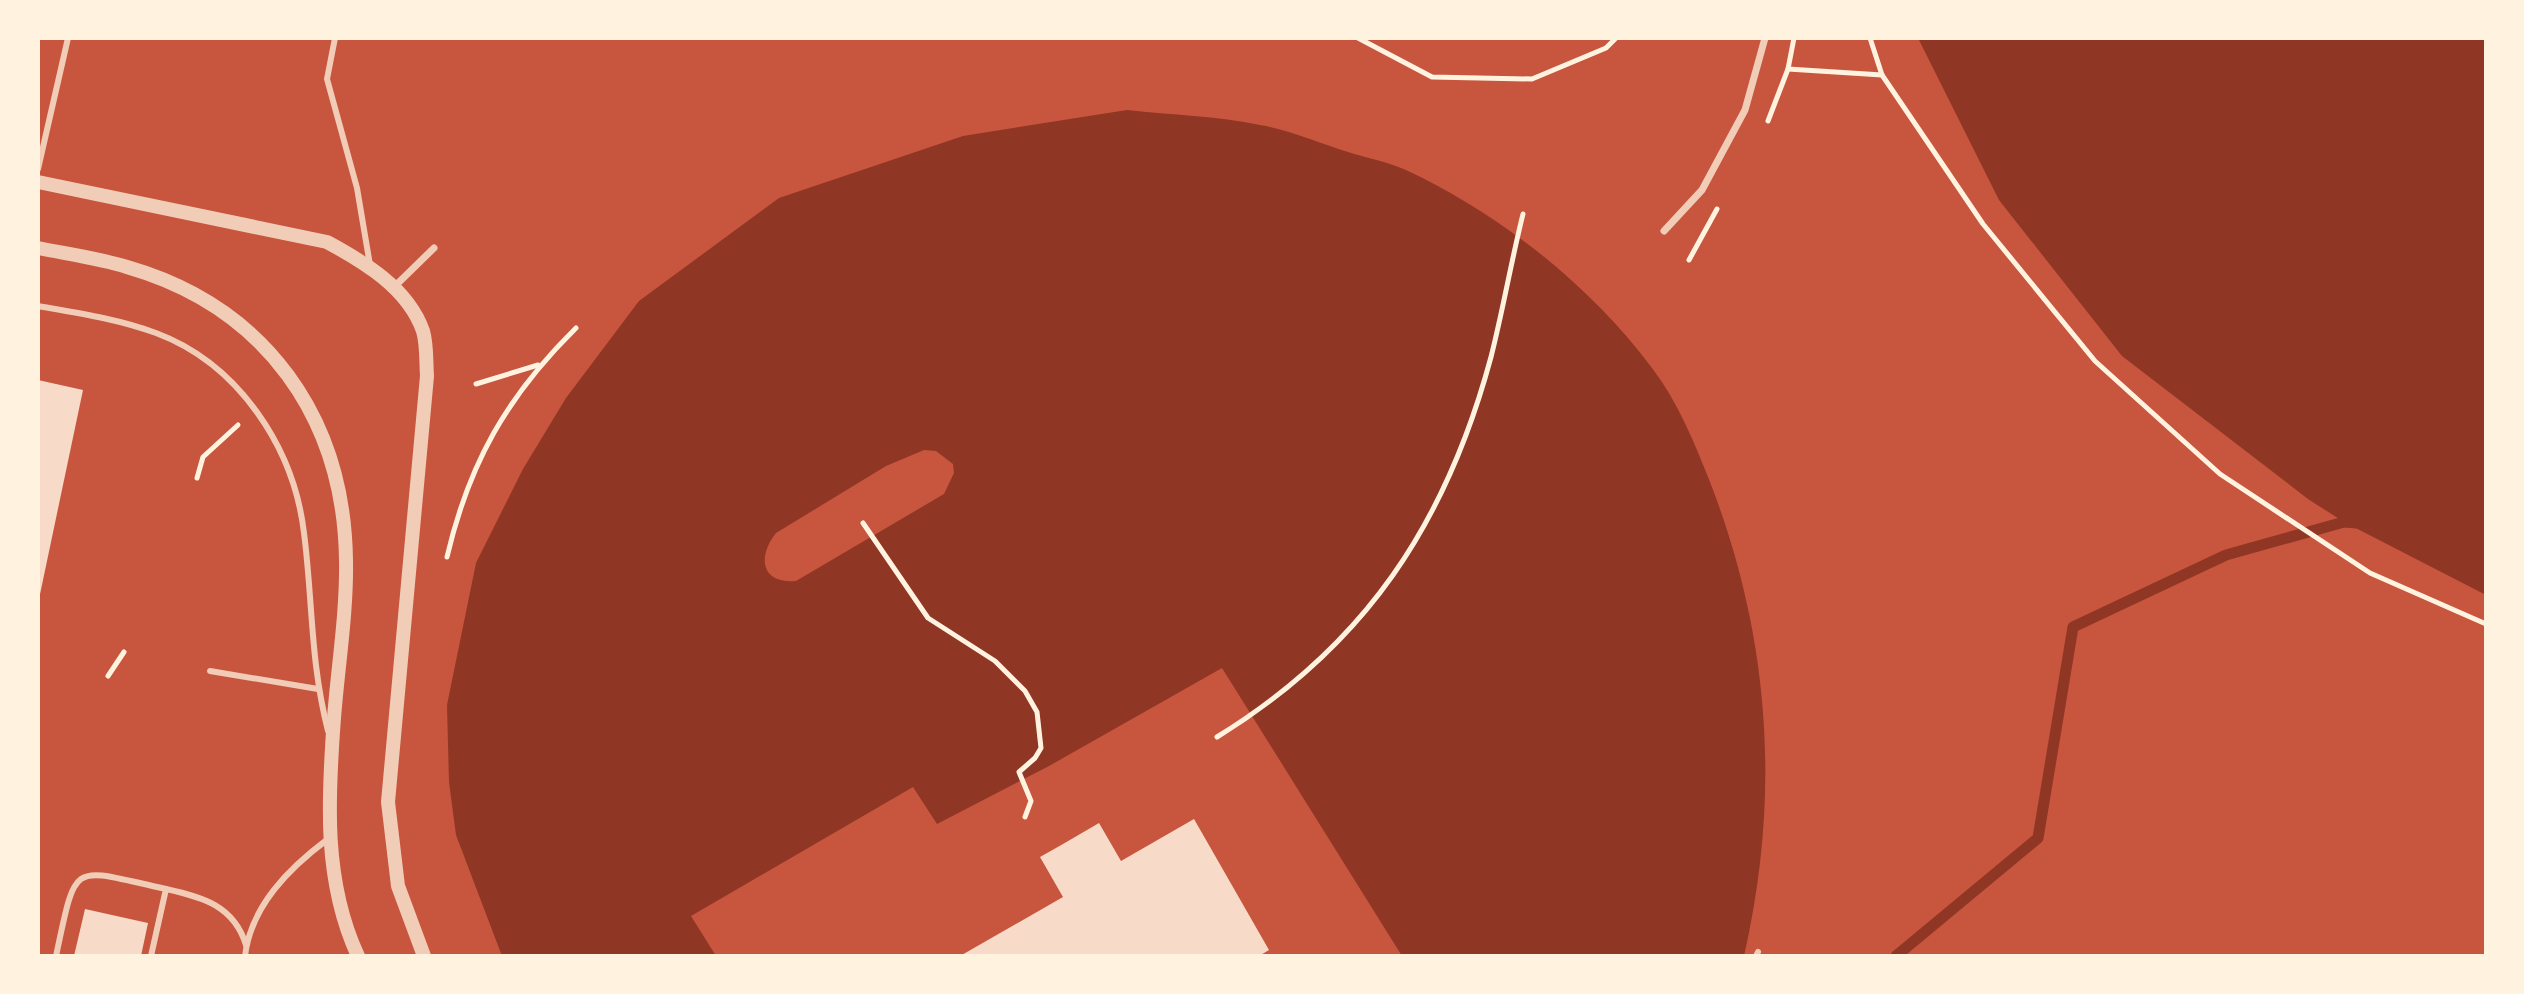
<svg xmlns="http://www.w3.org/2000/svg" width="2524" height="994" viewBox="0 0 2524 994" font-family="'Source Sans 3',sans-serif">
  <rect width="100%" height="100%" fill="#c8553d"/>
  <g fill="#8f3625" fill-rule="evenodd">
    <polygon points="1918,38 2486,38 2486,595 2344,522 2308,499 2122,356 1999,200"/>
    <path d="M1127,110C1171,115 1217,116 1260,125C1290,130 1319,143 1348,152C1367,158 1388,162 1406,170C1500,214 1590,285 1652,368C1678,402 1694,442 1710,482C1770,637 1781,794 1744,956H1402L1222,668L1049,766L937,824L913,787L691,916L716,956H502L456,835L449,782L447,705L476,563L523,469L566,398L639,301L779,198L963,136ZM924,450L936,451L953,464L954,473L944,494L796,581C761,584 757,557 776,533L886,466Z"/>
  </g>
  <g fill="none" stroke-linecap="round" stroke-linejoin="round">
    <polyline stroke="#8f3625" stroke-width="11" points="1896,956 2038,838 2073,627 2226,555 2344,522 2357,523"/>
  </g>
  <g fill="#f7dbc8">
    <polygon points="38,380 83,390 39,599 38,599"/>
    <polygon points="1194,819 1269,950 1259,956 960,956 1063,897 1040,857 1063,844 1099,823 1121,861"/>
    <polygon points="85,909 148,923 141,956 74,956"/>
  </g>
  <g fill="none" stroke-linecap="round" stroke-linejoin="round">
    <g stroke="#fff3e0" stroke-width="5">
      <polyline points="1358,38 1432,77 1532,79 1606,48 1616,38"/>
      <polyline points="1870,38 1882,75 1983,224 2095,361 2220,474 2370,573 2486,624"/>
      <polyline points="1788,69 1882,75"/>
      <polyline points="1768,121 1788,69 1794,38"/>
      <polyline points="1689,260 1717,209"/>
      <polyline points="476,384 538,365"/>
      <polyline points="197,478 203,457 238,425"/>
      <polyline points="863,523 928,618 995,661 1025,691 1037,712 1041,748 1035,758 1019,772 1031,801 1025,817"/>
      <path d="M447,557C469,463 507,396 576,328"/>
      <polyline points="108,676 124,652"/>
      <path d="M1217,737C1365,646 1446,524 1491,357C1503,310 1511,262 1523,214"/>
    </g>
    <g stroke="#f1ccb7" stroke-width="6">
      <polyline points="335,38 327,79 357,188 370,265"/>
      <polyline points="38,169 68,38"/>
      <path d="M38,306C78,313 118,319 156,333C239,364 294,448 304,533C313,603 310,660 328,731"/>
      <polyline points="210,671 318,689"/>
      <path d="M166,889C203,897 234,906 246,945"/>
      <path d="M56,956C77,858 70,868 166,889L151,956"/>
      <path d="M245,956C251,906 289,868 328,839"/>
      <polyline points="1756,956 1758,952"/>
    </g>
    <g stroke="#f1ccb7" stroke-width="7">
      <polyline points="1664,231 1702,190 1745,110 1765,38"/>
      <polyline points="393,288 434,248"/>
    </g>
    <g stroke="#f1ccb7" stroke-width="14">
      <path d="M38,182L327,242C364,262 408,288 423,331C427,344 426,362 427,376L388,802L398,886L424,956"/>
      <path d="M38,248C67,254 98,258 127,267C266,307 344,418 346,560C347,612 338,666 334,718C328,798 323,881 358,956"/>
    </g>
  </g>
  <rect width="2524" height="994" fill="none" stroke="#fff3e0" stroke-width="80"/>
</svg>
